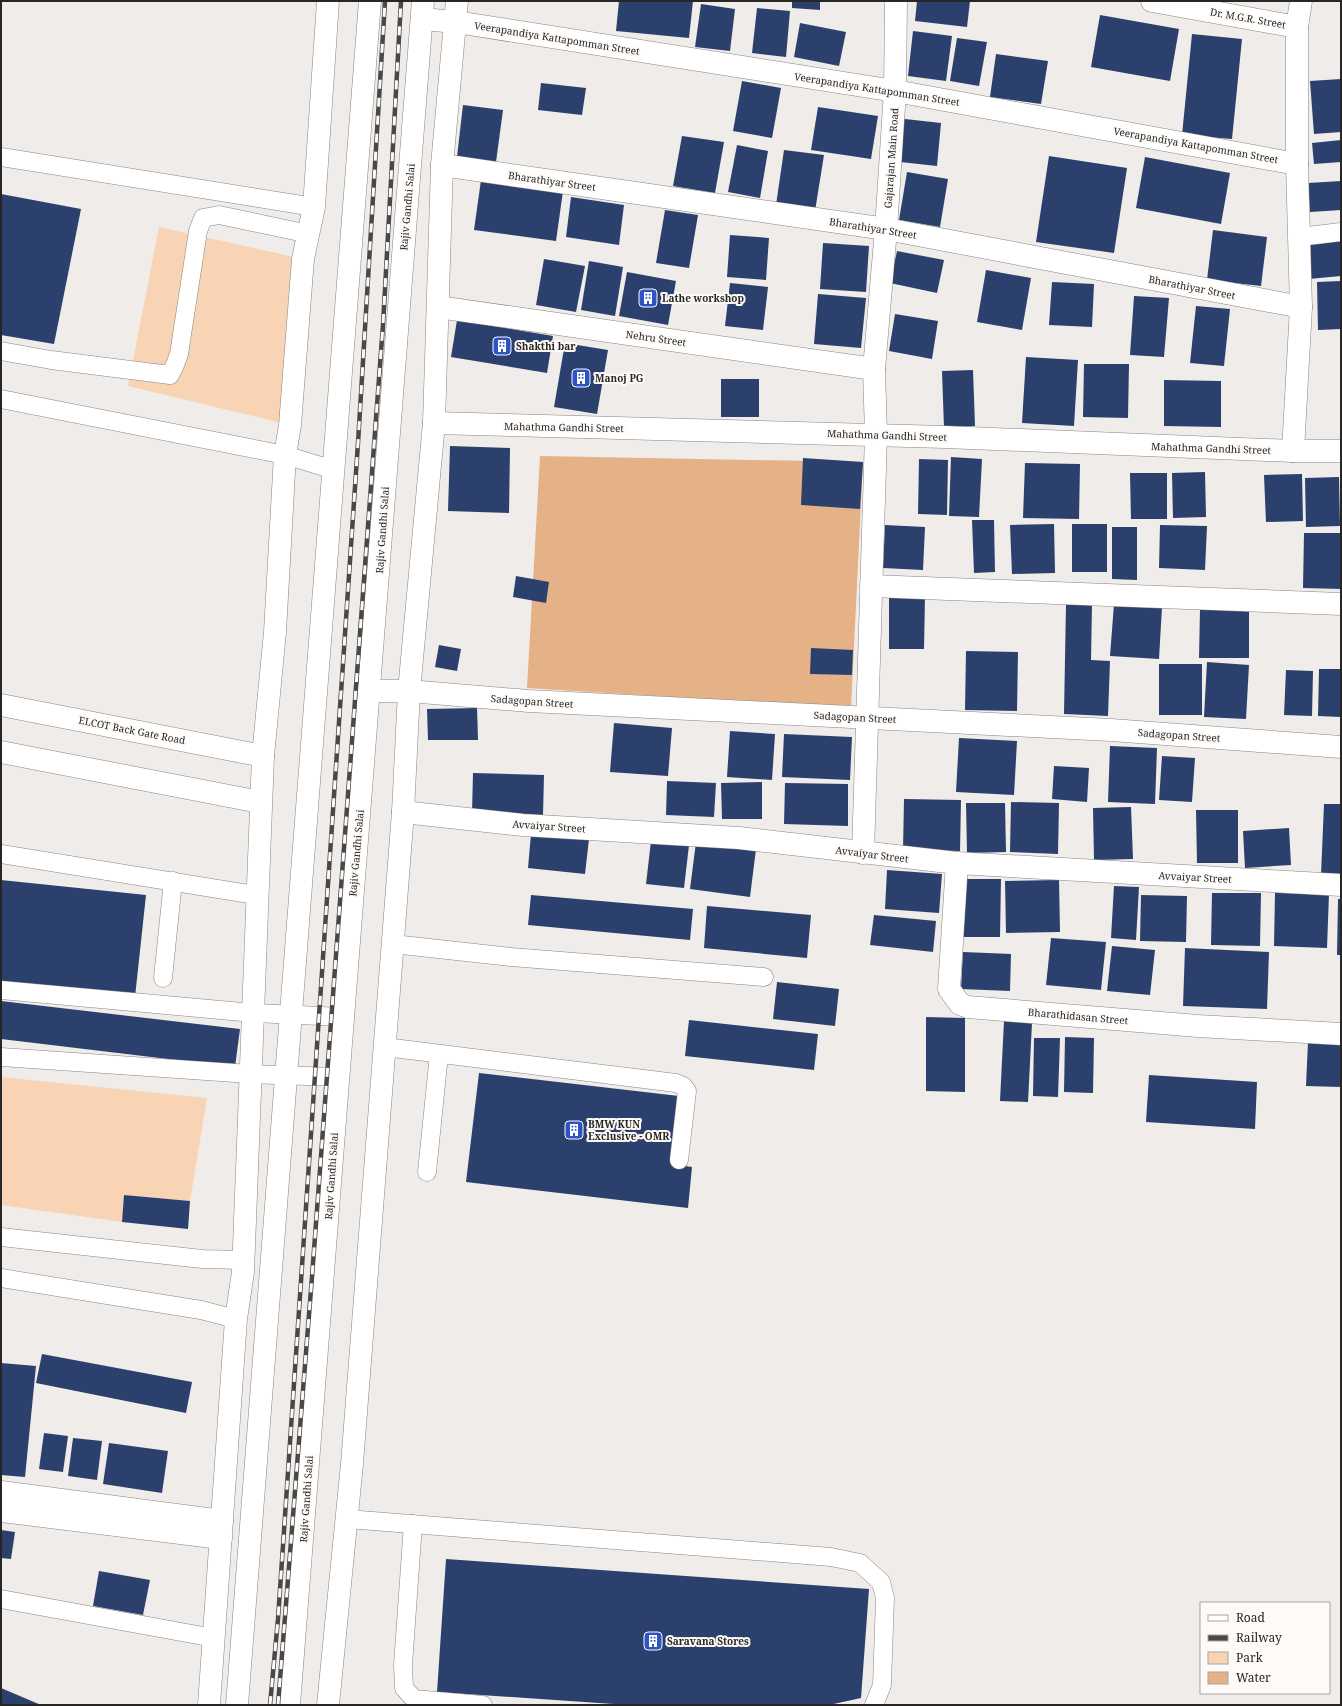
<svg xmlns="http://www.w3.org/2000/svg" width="1342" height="1706" viewBox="0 0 1342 1706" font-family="'Noto Serif',serif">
  <rect width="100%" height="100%" fill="#efecea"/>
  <g fill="#f8d4b4">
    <polygon points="159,227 303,259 290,425 128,386"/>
    <polygon points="1,1077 207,1098 190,1201 125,1195 122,1222 1,1205"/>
  </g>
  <polygon fill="#e4b286" points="540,456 863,462 851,708 527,688"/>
  <g fill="#2c406d">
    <polygon points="619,1 693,1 689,38 616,31"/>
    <polygon points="792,1 820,1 820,10 792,8"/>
    <polygon points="917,1 970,1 967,27 915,21"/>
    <polygon points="701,4 735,9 730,51 695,47"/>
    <polygon points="757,8 790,11 786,57 752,53"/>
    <polygon points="1100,15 1179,29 1170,81 1091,67"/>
    <polygon points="800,23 846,32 839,66 794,57"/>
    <polygon points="913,31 952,36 946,81 908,76"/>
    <polygon points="1192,34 1242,39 1232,139 1182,135"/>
    <polygon points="957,38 987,42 979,86 950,81"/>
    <polygon points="996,54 1048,61 1041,104 990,97"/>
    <polygon points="1341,79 1341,132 1314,134 1310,81"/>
    <polygon points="742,81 781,88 772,138 733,131"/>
    <polygon points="541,83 586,88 582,115 538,110"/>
    <polygon points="463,105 503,110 496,162 457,157"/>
    <polygon points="818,107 878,116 871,159 811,150"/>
    <polygon points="896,118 941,123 937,166 891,161"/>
    <polygon points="682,136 724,142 715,193 673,186"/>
    <polygon points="1341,140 1341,162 1314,164 1312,143"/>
    <polygon points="737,145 768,151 760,198 728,192"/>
    <polygon points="784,150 824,155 815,211 776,205"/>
    <polygon points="1049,156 1127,168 1114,253 1036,242"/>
    <polygon points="1145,157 1230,173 1221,224 1136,208"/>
    <polygon points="907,172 948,179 940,227 899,220"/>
    <polygon points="481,180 563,191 556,241 474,230"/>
    <polygon points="1341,181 1341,210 1310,212 1308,183"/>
    <polygon points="1,194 81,209 54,344 1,335"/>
    <polygon points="571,197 624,205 619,245 566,237"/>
    <polygon points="665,210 698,215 689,268 656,263"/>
    <polygon points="1213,230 1267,237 1261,286 1207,280"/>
    <polygon points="730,235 769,238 766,280 727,277"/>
    <polygon points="1341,241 1341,276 1309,279 1307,244"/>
    <polygon points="823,243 869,246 866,292 820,289"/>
    <polygon points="897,251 944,260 937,293 890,283"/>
    <polygon points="544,259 585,266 576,312 536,305"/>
    <polygon points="589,261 623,267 615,316 581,310"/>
    <polygon points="986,270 1031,278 1022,330 977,322"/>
    <polygon points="627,272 676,281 668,325 619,316"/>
    <polygon points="1341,281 1341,329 1318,330 1317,282"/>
    <polygon points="1052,282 1094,284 1092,327 1049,325"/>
    <polygon points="730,283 768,287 763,330 725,326"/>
    <polygon points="818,294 866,298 861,348 814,344"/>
    <polygon points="1134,296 1169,298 1164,357 1130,355"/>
    <polygon points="1196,306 1230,309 1224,366 1190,363"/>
    <polygon points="895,314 938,321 932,359 889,351"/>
    <polygon points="457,320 553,336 547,373 451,357"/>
    <polygon points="565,343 608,350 597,414 554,407"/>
    <polygon points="1026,357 1078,360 1074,426 1022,423"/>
    <polygon points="1084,364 1129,364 1128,418 1083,417"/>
    <polygon points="973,370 975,426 944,428 942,371"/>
    <rect x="721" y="379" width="38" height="38"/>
    <polygon points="1164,380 1221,381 1221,427 1164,426"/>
    <polygon points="450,446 510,448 509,513 448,511"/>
    <polygon points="951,457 982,459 979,517 949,516"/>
    <polygon points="803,458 863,462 860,509 801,505"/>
    <polygon points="919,459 948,460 947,515 918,514"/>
    <polygon points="1025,463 1080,464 1079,519 1023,518"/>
    <polygon points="1205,472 1206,517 1173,518 1172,473"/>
    <polygon points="1130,473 1167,473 1167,519 1131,519"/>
    <polygon points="1302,474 1303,521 1266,522 1264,475"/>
    <polygon points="1339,477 1340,526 1306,527 1305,478"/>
    <polygon points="972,520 994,520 995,572 974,573"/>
    <polygon points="1054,524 1055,573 1012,574 1010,525"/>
    <rect x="1072" y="524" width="35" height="48"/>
    <polygon points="885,525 925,527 923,570 883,568"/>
    <polygon points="1160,525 1207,526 1205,570 1159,568"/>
    <polygon points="1112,527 1137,527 1137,580 1112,579"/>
    <polygon points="1304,533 1341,533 1341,589 1303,588"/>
    <polygon points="516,576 549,582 546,603 513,597"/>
    <polygon points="889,595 925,596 924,649 889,649"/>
    <polygon points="1066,604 1092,604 1091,660 1110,661 1108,716 1064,714"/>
    <polygon points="1114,604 1162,607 1159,659 1110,656"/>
    <polygon points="1200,610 1249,610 1249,658 1199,658"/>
    <polygon points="439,645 461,649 457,671 435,667"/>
    <polygon points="811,648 853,650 852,675 810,674"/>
    <polygon points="966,651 1018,652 1017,711 965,710"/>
    <polygon points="1207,662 1249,665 1246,719 1204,717"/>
    <rect x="1159" y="664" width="43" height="51"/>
    <polygon points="1319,669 1341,669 1341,717 1318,716"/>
    <polygon points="1286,670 1313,671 1312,716 1284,715"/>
    <polygon points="477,708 478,740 428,740 427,709"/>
    <polygon points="614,723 672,728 668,776 610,772"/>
    <polygon points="730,731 775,734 772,780 727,777"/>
    <polygon points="784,734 852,737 850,780 782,777"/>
    <polygon points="959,738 1017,741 1014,795 956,792"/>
    <polygon points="1110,746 1157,748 1155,804 1108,802"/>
    <polygon points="1162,756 1195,758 1192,802 1159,800"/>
    <polygon points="1054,766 1089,768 1087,802 1052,799"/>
    <polygon points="473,773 544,775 543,815 472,813"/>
    <polygon points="667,781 716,783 714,817 666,815"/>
    <polygon points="762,782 762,819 722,819 721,783"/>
    <polygon points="785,783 848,784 848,826 784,824"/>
    <polygon points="904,799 961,800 960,851 903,850"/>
    <polygon points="1011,802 1059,803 1058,854 1010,852"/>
    <polygon points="966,803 1005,803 1006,852 967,853"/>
    <polygon points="1324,804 1341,804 1341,876 1321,875"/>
    <polygon points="1131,807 1133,859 1094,860 1093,808"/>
    <polygon points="1196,810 1238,810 1238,863 1197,863"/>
    <polygon points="1289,828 1291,865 1245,868 1243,831"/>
    <polygon points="531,834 589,839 585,874 528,868"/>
    <polygon points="651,841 689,845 684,888 646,884"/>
    <polygon points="696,842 756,849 750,897 690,889"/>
    <polygon points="887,870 942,874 939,913 885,909"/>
    <polygon points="958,879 1001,879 1000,937 957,937"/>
    <polygon points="1,880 146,895 135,997 1,983"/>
    <polygon points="1059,880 1060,932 1006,933 1005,881"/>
    <polygon points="1114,886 1139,887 1136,940 1111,938"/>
    <polygon points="1212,893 1261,893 1260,946 1211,945"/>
    <polygon points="1275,893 1329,894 1327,948 1274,946"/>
    <polygon points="531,895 693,909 690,940 528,925"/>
    <polygon points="1141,895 1187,896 1186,942 1140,941"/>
    <polygon points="1338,899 1341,899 1341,955 1337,955"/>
    <polygon points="707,906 811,915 807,958 704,948"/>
    <polygon points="874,915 936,921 933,952 870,945"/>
    <polygon points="1051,938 1106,942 1101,990 1046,985"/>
    <polygon points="1112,946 1155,950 1150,995 1107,991"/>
    <polygon points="1185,948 1269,952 1267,1009 1183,1006"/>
    <polygon points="963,952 1011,954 1010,991 961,989"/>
    <polygon points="777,982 839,989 835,1026 773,1019"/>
    <polygon points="1,1001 240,1029 235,1067 1,1039"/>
    <polygon points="926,1017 965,1018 965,1092 926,1091"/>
    <polygon points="689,1020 818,1034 814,1070 685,1056"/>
    <polygon points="1004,1021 1032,1023 1028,1102 1000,1101"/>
    <polygon points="1065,1037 1094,1038 1093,1093 1064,1092"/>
    <polygon points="1034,1038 1060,1038 1058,1097 1033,1096"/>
    <polygon points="1308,1042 1341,1044 1341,1087 1306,1086"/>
    <polygon points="479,1073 679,1096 671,1164 692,1167 688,1208 466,1182"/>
    <polygon points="1149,1075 1257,1082 1255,1129 1146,1122"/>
    <polygon points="124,1195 190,1201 188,1229 122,1222"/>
    <polygon points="42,1354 192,1382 186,1413 36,1383"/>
    <polygon points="1,1363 36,1366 25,1477 1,1475"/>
    <polygon points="44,1433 68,1436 63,1472 39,1469"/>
    <polygon points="73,1438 102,1441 97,1480 68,1476"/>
    <polygon points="109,1443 168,1451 162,1493 103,1484"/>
    <polygon points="1,1530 15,1532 11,1559 1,1558"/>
    <polygon points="446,1559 869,1589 861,1698 829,1705 628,1705 437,1692"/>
    <polygon points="99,1571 150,1580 143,1615 93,1606"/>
    <polygon points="1,1688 41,1705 1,1705"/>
  </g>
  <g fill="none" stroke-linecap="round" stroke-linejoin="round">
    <defs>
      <g id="lane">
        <polyline points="1,157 314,207"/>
        <polyline points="1299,237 1341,232"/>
        <polyline points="1,351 51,360 170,375 175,365 179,354 198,231 203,218 219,215 309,234"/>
        <polyline points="1,399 285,455 334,470"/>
        <polyline points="1,854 256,895"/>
        <polyline points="393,944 511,957 764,977"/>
        <polyline points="163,978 173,881"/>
        <polyline points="1,990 253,1013 343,1017"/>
        <polyline points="385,1047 676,1083 683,1086 687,1091 679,1160"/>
        <polyline points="1,1057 250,1074 338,1077"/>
        <polyline points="427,1172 439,1054"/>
        <polyline points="1,1237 202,1259 243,1260"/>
        <polyline points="1,1278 201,1310 236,1319"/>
        <polyline points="347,1519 831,1557 860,1563 881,1582 885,1598 882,1685 874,1705"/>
        <polyline points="413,1524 403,1665 404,1688 414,1699 483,1705"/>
        <polyline points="1,1599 214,1638"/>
      </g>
      <g id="street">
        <polyline points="1152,1 1297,27"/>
        <polyline points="422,19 456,22 895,91 1297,164"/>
        <polyline points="442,165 886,229 1301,307"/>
        <polyline points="438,307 874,369"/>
        <polyline points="434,423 945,437 1293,451 1341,451"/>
        <polyline points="1293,451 1301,307 1297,164 1297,27 1301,1"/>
        <polyline points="871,586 1341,604"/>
        <polyline points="369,691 409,691 529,701 1111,730 1341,747"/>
        <polyline points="403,812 523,825 739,838 957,863 1341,885"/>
        <polyline points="863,853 876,435 874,369 886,229 895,91 896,1"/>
        <polyline points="957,863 949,989 960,1004 968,1007 1198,1026 1341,1034"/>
        <polyline points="1,1492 222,1521"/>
        <polyline points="1,1511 221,1538"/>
      </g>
      <g id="secondary">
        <polyline points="1,705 263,756"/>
        <polyline points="1,752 260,802"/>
        <polyline points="209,1705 236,1319 243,1272 263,756 275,632 285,455 290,425 303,259 314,207 328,1"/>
        <polyline points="328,1705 352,1464 403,812 409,691 434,423 442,165 457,1"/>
      </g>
      <g id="primary">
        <polyline points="237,1705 370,1"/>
        <polyline points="289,1705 423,1"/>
      </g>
    </defs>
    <use href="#lane" stroke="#888583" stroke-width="19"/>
    <use href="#street" stroke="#888583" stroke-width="23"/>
    <use href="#secondary" stroke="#888583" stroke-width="23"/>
    <use href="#primary" stroke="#888583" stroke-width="23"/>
    <use href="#lane" stroke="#fff" stroke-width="18"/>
    <use href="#street" stroke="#fff" stroke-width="22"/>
    <use href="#secondary" stroke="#fff" stroke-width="22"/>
    <use href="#primary" stroke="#fff" stroke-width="22"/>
    <defs>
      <g id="rail">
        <polyline points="270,1705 278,1619 358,443 385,1"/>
        <polyline points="278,1705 312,1277 383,325 401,1"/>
      </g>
    </defs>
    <use href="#rail" stroke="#494847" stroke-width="4.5"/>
    <use href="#rail" stroke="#fdfaf7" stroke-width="3" stroke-dasharray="9" stroke-linecap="butt"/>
  </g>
  <defs>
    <symbol id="building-square" viewBox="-11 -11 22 22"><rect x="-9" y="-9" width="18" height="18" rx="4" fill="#2d54c4" stroke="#fdfaf7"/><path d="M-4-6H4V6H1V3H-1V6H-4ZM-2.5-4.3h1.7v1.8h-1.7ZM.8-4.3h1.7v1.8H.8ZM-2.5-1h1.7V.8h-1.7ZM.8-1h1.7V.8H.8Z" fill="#fff"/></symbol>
  </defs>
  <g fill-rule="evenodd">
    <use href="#building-square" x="637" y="287" width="22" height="22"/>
    <use href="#building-square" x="491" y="335" width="22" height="22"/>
    <use href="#building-square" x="570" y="367" width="22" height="22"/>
    <use href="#building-square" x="563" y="1119" width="22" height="22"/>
    <use href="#building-square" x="642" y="1630" width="22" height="22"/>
  </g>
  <g text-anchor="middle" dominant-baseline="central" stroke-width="4" stroke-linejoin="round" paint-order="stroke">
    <g font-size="10" fill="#272625" stroke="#fdfaf7">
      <text transform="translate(1248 18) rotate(10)">Dr. M.G.R. Street</text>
      <text transform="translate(557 38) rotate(9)">Veerapandiya Kattapomman Street</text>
      <text transform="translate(877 89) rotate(9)">Veerapandiya Kattapomman Street</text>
      <text transform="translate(1196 145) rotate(10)">Veerapandiya Kattapomman Street</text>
      <text transform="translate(891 158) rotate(-86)">Gajarajan Main Road</text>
      <text transform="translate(552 181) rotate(8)">Bharathiyar Street</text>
      <text transform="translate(407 207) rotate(-85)">Rajiv Gandhi Salai</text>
      <text transform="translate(873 228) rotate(9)">Bharathiyar Street</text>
      <text transform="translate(1192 287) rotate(11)">Bharathiyar Street</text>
      <text transform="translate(656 338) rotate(8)">Nehru Street</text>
      <text transform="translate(564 427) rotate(1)">Mahathma Gandhi Street</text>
      <text transform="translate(887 435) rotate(2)">Mahathma Gandhi Street</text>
      <text transform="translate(1211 448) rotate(2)">Mahathma Gandhi Street</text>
      <text transform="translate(382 530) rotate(-86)">Rajiv Gandhi Salai</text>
      <text transform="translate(532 701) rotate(4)">Sadagopan Street</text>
      <text transform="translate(855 717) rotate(3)">Sadagopan Street</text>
      <text transform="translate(132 730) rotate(11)">ELCOT Back Gate Road</text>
      <text transform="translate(1179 735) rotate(4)">Sadagopan Street</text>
      <text transform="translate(549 826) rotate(4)">Avvaiyar Street</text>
      <text transform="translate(356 853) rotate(-85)">Rajiv Gandhi Salai</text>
      <text transform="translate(872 854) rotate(7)">Avvaiyar Street</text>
      <text transform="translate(1195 877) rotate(3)">Avvaiyar Street</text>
      <text transform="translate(1078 1016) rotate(5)">Bharathidasan Street</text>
      <text transform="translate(331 1176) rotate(-86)">Rajiv Gandhi Salai</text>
      <text transform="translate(306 1499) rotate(-86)">Rajiv Gandhi Salai</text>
    </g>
    <g font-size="10" font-weight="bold" fill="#272625" stroke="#fdfaf7" text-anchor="start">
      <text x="662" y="298">Lathe workshop</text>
      <text x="516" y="346">Shakthi bar</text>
      <text x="595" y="378">Manoj PG</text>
      <text x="588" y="1124">BMW KUN<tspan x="588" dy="12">Exclusive - OMR</tspan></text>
      <text x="667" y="1641">Saravana Stores</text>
    </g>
  </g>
  <rect width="1342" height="1706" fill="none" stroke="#272625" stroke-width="4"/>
  <rect x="1200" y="1602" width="130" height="92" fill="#fdfaf7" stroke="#a7a5a3"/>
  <rect x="1208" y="1615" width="20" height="6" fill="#ffffff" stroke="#a7a5a3"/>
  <text x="1236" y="1622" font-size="12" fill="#272625">Road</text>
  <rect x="1208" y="1635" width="20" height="6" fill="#494847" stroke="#a7a5a3"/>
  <text x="1236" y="1642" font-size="12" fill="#272625">Railway</text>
  <rect x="1208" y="1652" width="20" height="12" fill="#f8d4b4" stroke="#a7a5a3"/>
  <text x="1236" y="1662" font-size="12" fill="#272625">Park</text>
  <rect x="1208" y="1672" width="20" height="12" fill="#e4b286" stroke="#a7a5a3"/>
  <text x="1236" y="1682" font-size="12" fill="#272625">Water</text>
</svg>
